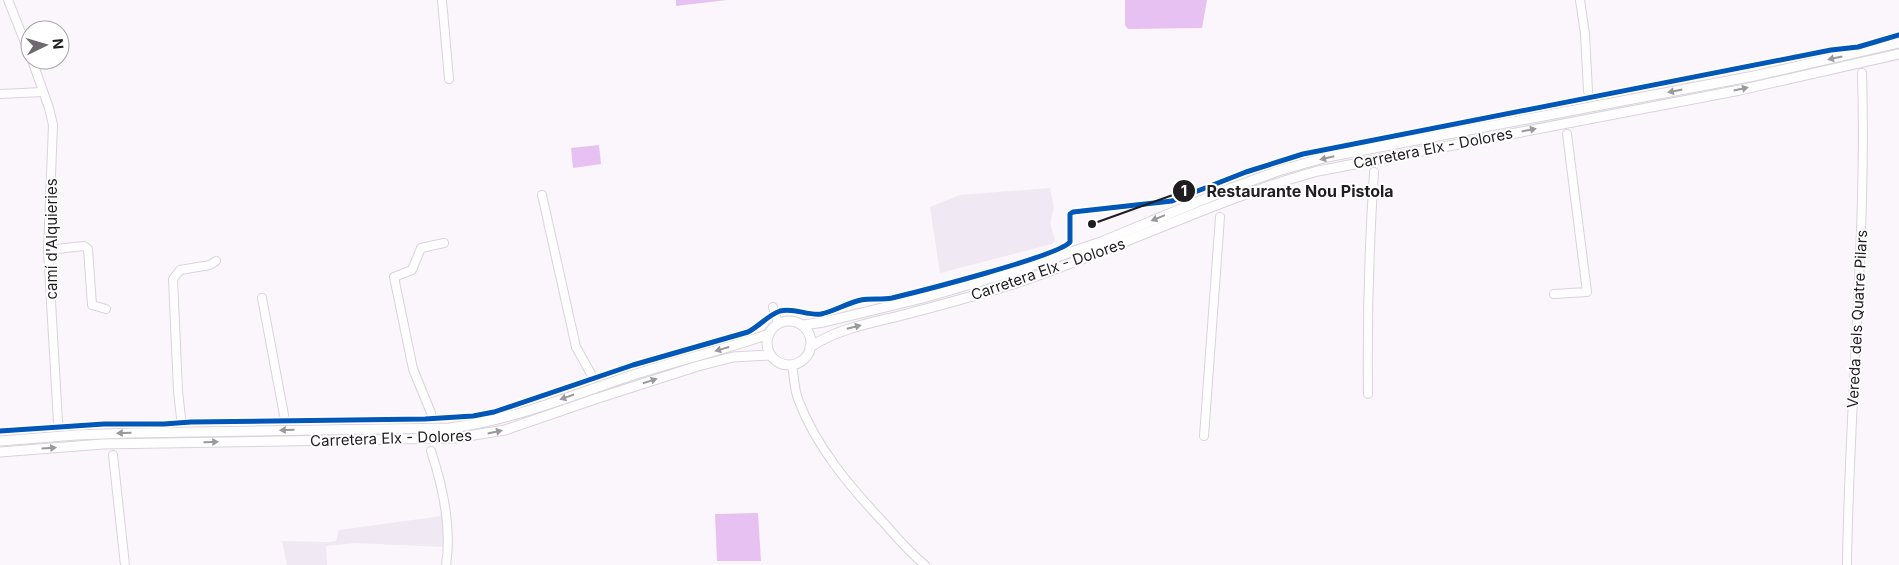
<svg xmlns="http://www.w3.org/2000/svg" width="1899" height="565" viewBox="0 0 1899 565" font-family="Inter,sans-serif">
  <rect width="100%" height="100%" fill="#fbf6fc"/>
  <g fill="#f0e8f2">
    <polygon points="1050,188 1054,208 1050,223 1055,241 1052,244 940,273 930,207 960,195"/>
    <polygon points="442,516 445,547 355,543 326,546 327,565 287,565 282,541 328,542 336,541 339,530"/>
  </g>
  <g fill="#e7c1f2">
    <polygon points="676,0 727,0 676,6"/>
    <polygon points="1125,0 1207,0 1202,28 1128,29 1125,25"/>
    <polygon points="599,145 601,164 573,168 571,148"/>
    <polygon points="758,513 761,561 717,561 715,514"/>
  </g>
  <g fill="none" stroke-linecap="round" stroke-linejoin="round">
    <defs>
      <g id="minor">
        <polyline points="8,0 30,55"/>
        <polyline points="442,0 449,79"/>
        <polyline points="1580,0 1585,34 1588,91"/>
        <polyline points="32,60 49,108 53,125 48,250 58,422"/>
        <polyline points="0,94 43,92"/>
        <polyline points="542,195 576,347 591,374"/>
        <polyline points="48,250 84,246 88,249 92,305 106,309"/>
        <polyline points="1554,294 1587,292 1567,134"/>
        <polyline points="262,298 284,415"/>
        <polyline points="773,307 778,323"/>
        <path d="M792,365C794,375 794,388 798,399C816,447 850,487 885,524C897,538 910,553 925,565"/>
        <path d="M1368,394C1367,320 1369,246 1374,172"/>
        <polyline points="431,413 413,369 394,277 412,270 421,248 444,243"/>
        <polyline points="181,418 178,391 173,279 180,270 210,265 216,261"/>
        <polyline points="1204,436 1220,217"/>
        <path d="M431,451C443,487 452,527 446,565"/>
        <polyline points="113,455 125,565"/>
        <path d="M1847,565C1849,401 1867,237 1862,73"/>
      </g>
      <g id="major">
        <circle cx="789" cy="343" r="22"/>
        <polyline points="803,325 824,322 923,298 1009,273 1101,242 1229,189 1278,171 1327,157 1754,76 1899,43"/>
        <path d="M810,347C839,328 871,323 903,315C941,305 979,295 1016,283C1118,249 1215,199 1318,171L1740,90L1899,54"/>
        <path d="M0,441L76,435L132,433L450,428C513,420 570,396 630,376C676,361 723,350 769,334"/>
        <polyline points="0,452 103,444 455,438 505,430 595,399 698,366 733,357 770,355"/>
      </g>
    </defs>
    <use href="#minor" stroke="#d8d4d9" stroke-width="10"/>
    <use href="#major" stroke="#d8d4d9" stroke-width="11"/>
    <use href="#minor" stroke="#fefeff" stroke-width="8"/>
    <use href="#major" stroke="#fefeff" stroke-width="9"/>
    <defs>
      <path id="cycleway" d="M0,431L104,424H164L191,422L425,419L473,416L494,412L633,365L748,332C760,326 768,315 780,311C794,307 807,316 821,314C835,311 847,303 861,300C871,298 881,300 892,298C917,292 1059,256 1070,242V214L1073,212L1172,201L1246,172L1303,154L1831,50L1858,47L1899,35"/>
    </defs>
    <use href="#cycleway" stroke="#fff" stroke-width="8"/>
    <use href="#cycleway" stroke="#0057b8" stroke-width="5"/>
  </g>
  <defs><path id="oneway-solid" d="M-6-.8H1V-3.2L6.5 0L1 3.2V.8H-6Z" transform="scale(1.25)"/></defs>
  <g fill="#9a999b">
    <use href="#oneway-solid" transform="translate(1835 58) rotate(168)"/>
    <use href="#oneway-solid" transform="translate(1741 89) rotate(-12)"/>
    <use href="#oneway-solid" transform="translate(1675 91) rotate(169)"/>
    <use href="#oneway-solid" transform="translate(1529 130) rotate(-11)"/>
    <use href="#oneway-solid" transform="translate(1327 158) rotate(167)"/>
    <use href="#oneway-solid" transform="translate(1158 218) rotate(158)"/>
    <use href="#oneway-solid" transform="translate(854 327) rotate(-14)"/>
    <use href="#oneway-solid" transform="translate(722 349) rotate(164)"/>
    <use href="#oneway-solid" transform="translate(650 381) rotate(-18)"/>
    <use href="#oneway-solid" transform="translate(567 397) rotate(161)"/>
    <use href="#oneway-solid" transform="translate(287 430) rotate(179)"/>
    <use href="#oneway-solid" transform="translate(495 432) rotate(-12)"/>
    <use href="#oneway-solid" transform="translate(124 433) rotate(178)"/>
    <use href="#oneway-solid" transform="translate(211 442) rotate(-1)"/>
    <use href="#oneway-solid" transform="translate(49 448) rotate(-4)"/>
  </g>
  <g text-anchor="middle" dominant-baseline="central" stroke-width="4" stroke-linejoin="round" paint-order="stroke">
    <g font-size="15" fill="#201d21" stroke="#fff">
      <text transform="translate(1433 148) rotate(-11)">Carretera Elx - Dolores</text>
      <text transform="translate(51 239) rotate(-90)">camí d'Alquieries</text>
      <text transform="translate(1048 269) rotate(-19)">Carretera Elx - Dolores</text>
      <text transform="translate(1857 319) rotate(-87)">Vereda dels Quatre Pilars</text>
      <text transform="translate(391 438) rotate(-2)">Carretera Elx - Dolores</text>
    </g>
  </g>
  <path fill="none" stroke="#201d21" stroke-width="2" d="M1092 224L1184 191"/>
  <g fill="#201d21" stroke="#fff" stroke-width="2">
    <circle cx="1092" cy="224" r="5"/>
    <circle cx="1184" cy="191" r="12"/>
  </g>
  <g font-size="15" text-anchor="middle" font-weight="bold" fill="#fff">
    <text x="1184" y="196">1</text>
  </g>
  <g font-size="16" text-anchor="middle" font-weight="bold" fill="#201d21" stroke="#fff" stroke-width="4" stroke-linejoin="round" paint-order="stroke">
    <text x="1300" y="197">Restaurante Nou Pistola</text>
  </g>
  <g transform="translate(45 45) rotate(85)"><circle r="24" fill="#ffffff" stroke="#a6a5a6"/>
  <path d="M0-4L9 19L0 12L-9 19Z" fill="#6d696e"/>
  <text y="-8" font-size="14" font-weight="bold" text-anchor="middle" fill="#201d21">N</text>
  </g>
</svg>
